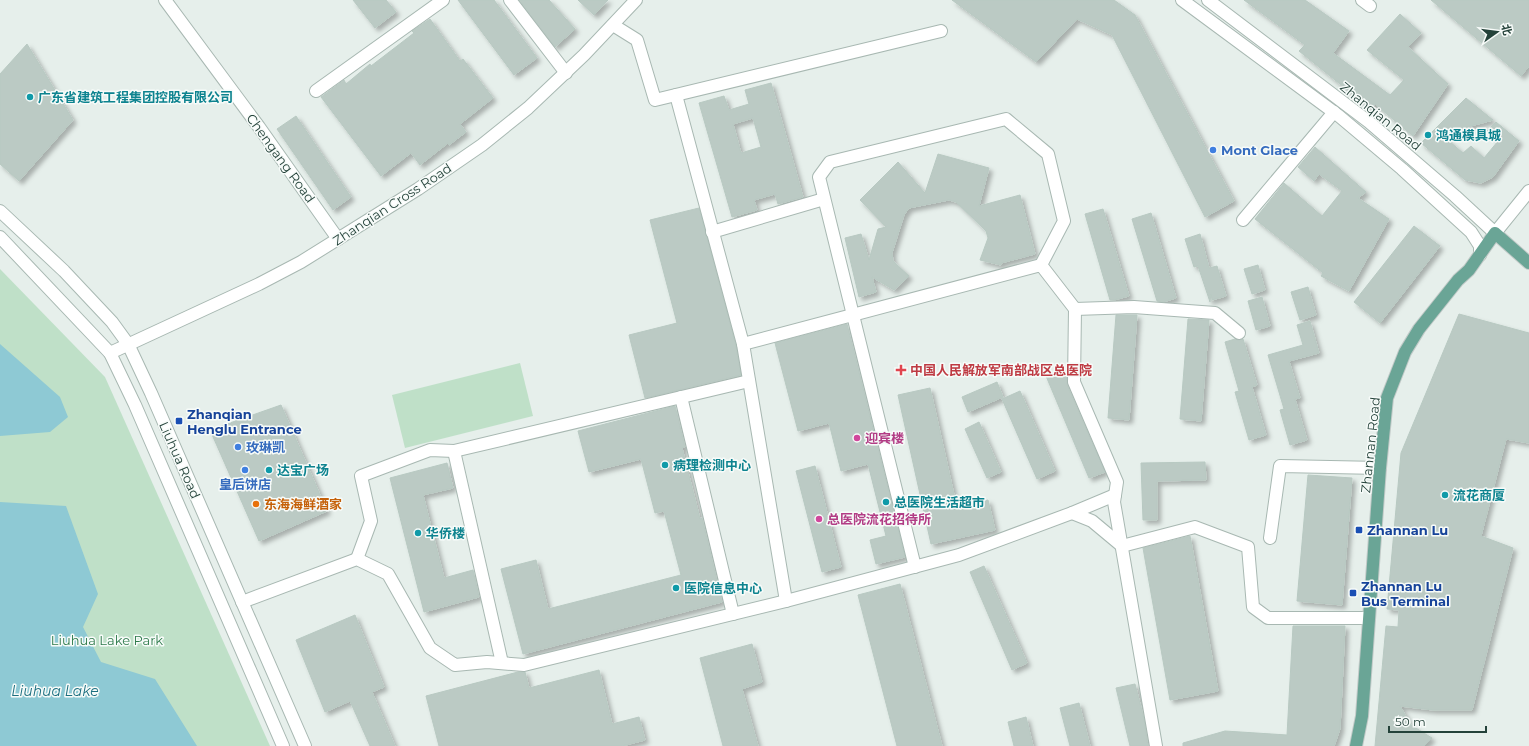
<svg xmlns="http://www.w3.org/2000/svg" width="1529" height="746" viewBox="0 0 1529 746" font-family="Montserrat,'Noto Sans SC',sans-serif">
  <defs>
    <filter id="shadow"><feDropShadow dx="3.5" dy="3.5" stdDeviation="2" flood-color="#0004"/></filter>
  </defs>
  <rect width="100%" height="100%" fill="#e6efeb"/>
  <g fill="#bfe0c8">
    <polygon points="0,269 105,377 270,746 0,746"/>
    <polygon points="520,363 533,416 405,448 392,395"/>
  </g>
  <g fill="#8ec9d4">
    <polygon points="0,344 60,397 68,417 50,432 0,436"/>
    <polygon points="0,502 66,506 98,594 83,627 101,662 155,679 197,746 0,746"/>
  </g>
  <g fill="#bbcac4" stroke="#b8c9c2" fill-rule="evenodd" filter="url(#shadow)">
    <polygon points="353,0 386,0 396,12 375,28"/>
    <polygon points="458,0 494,0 537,58 514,75"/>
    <polygon points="519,0 549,0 575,29 555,47"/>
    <polygon points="578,0 608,0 594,15"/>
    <polygon points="952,0 1114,0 1135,15 1234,201 1205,217 1112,35 1077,19 1036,62"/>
    <polygon points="1244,0 1305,0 1349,31 1333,53 1390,95 1404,80 1367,50 1400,14 1421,33 1408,47 1448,84 1413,136 1375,104 1371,109 1299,51 1305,45"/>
    <polygon points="1431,0 1529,0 1529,66 1521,76"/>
    <polygon points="430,19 460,61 463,59 493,98 460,124 466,132 449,145 448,143 420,165 411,153 381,176 321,97 344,80 346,84 370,64 371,66 414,33 412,31"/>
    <polygon points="27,44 73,120 19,181 0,164 0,74"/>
    <path d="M771,83L803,197L778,204L775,194L754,200L757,210L732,217L699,103L724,96L729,110L749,104L745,90ZM753,118L761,147L741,153L733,124Z"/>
    <polygon points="1466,98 1493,120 1441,134 1463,153 1471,146 1484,158 1498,141 1487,131 1496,122 1519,141 1493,177 1481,183 1465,180 1421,143"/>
    <polygon points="296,116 351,197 333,210 277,129"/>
    <polygon points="1315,147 1366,192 1358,198 1389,219 1349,291 1321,276 1323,273 1255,219 1284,183 1322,216 1342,191 1319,174 1314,181 1298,167"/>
    <polygon points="938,154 989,168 979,206 1020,195 1035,254 1001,263 1001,265 980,260 988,238 986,231 956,202 949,200 909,208 904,215 892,253 893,261 909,276 894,290 872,277 876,292 859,297 845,238 861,234 869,260 878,229 886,227 860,200 898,162 925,193"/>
    <polygon points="699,208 736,346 741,375 645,398 629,335 677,323 650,220"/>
    <polygon points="1103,209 1129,296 1114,300 1110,300 1085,214"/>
    <polygon points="1151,213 1176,298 1163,302 1157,301 1132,219"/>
    <polygon points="1414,226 1440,246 1380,323 1354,302"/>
    <polygon points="1200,234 1209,268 1217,266 1226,296 1212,300 1211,294 1210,302 1198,266 1194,267 1185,239"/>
    <polygon points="1258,265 1265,290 1252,294 1244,269"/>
    <polygon points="1308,287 1316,315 1300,320 1291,292"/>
    <polygon points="1262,297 1270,326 1256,330 1248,301"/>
    <polygon points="1459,314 1529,333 1529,443 1506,439 1481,536 1513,548 1472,710 1433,710 1400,706 1411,725 1432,738 1424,746 1375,746 1386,626 1398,627 1399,610 1387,609 1401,453"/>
    <polygon points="1116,315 1137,315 1129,420 1108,418"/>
    <polygon points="1188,319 1209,320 1201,421 1180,419"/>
    <polygon points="1310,321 1319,353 1289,361 1300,398 1295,399 1307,440 1290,445 1280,410 1284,409 1268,355 1303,345 1297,325"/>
    <polygon points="847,324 905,557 876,564 870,540 886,536 868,464 841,471 829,423 798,431 775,343"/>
    <polygon points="1235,339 1238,340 1243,339 1257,385 1252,387 1266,435 1249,440 1235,392 1239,391 1225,342"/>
    <polygon points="1064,368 1067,374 1067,385 1105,472 1089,478 1046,376"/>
    <polygon points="997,382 1003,397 968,412 962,397"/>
    <polygon points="930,388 957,508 988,500 995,530 931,544 898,395"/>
    <polygon points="1020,391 1055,471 1037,479 1002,399"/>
    <polygon points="281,405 327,511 259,541 210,430"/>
    <polygon points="675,406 685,447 682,448 700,519 702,518 722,602 523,654 501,569 536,560 548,609 681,575 664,511 655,513 641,459 589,472 578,431"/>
    <polygon points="979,422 1001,472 987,478 965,429"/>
    <polygon points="1205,462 1206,480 1157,481 1157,520 1143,520 1141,463"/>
    <polygon points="447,463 453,488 423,495 444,578 473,570 479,597 424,612 390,478"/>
    <polygon points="815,466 841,567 822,572 796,471"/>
    <polygon points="1308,475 1352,478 1342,605 1297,601"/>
    <polygon points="1190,536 1218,691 1170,700 1143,548"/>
    <polygon points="984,566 1027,663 1012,670 970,572"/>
    <polygon points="900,584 942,746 897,746 858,595"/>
    <polygon points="355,615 384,687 372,692 395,746 370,746 350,701 325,712 296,640"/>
    <polygon points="1293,626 1345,626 1340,729 1334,746 1183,746 1183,743 1225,731 1287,735"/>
    <polygon points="752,644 762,682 742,689 758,746 723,746 700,658"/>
    <polygon points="599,670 612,724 639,717 645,740 622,746 439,746 426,696 518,672 525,672 529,688"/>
    <polygon points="1135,684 1144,719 1148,746 1130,746 1116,688"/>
    <polygon points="1079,703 1090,746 1070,746 1060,708"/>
    <polygon points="1026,717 1033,746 1014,746 1008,722"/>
  </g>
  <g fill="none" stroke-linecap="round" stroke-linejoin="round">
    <defs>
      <g id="minor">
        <polyline points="165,0 259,127 338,239"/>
        <polyline points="510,0 566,73"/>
        <polyline points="1182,0 1339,116 1402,169 1471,232 1480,246 1480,255"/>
        <polyline points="1208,0 1369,122 1455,196 1495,233 1529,191"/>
        <polyline points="1362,0 1370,6"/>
        <polyline points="613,25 637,40 655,100 941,31"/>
        <polyline points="316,91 443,0"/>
        <polyline points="676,95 743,344 786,601"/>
        <polyline points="0,211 64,271 112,322 128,344 151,393 305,746"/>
        <polyline points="1243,220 1334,112"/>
        <polyline points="712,232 824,199"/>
        <polyline points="0,237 110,353 135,405 283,746"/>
        <polyline points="1075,309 1134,307 1215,313 1239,333"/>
        <polyline points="743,344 1041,265 1075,309 1074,382 1117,482 1114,502 1156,746"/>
        <polyline points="110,353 259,284 301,262 418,189 482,145 528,108 584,55 636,0"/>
        <polyline points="681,397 733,614"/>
        <polyline points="454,451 502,663"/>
        <polyline points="1072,513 1092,521 1122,546 1195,527 1248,547 1253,607 1268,618 1369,618"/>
        <polyline points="1270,538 1280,466 1380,468"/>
        <polyline points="357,559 371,521 361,476 430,450 454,451 749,381"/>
        <polyline points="915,567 819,177 830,162 1006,119 1048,154 1064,221 1041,265"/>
        <polyline points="242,602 357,559 388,574 430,648 455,665 487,662 524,665 786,601 959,555 1072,513 1115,495"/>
      </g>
      <polyline id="major" points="1356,746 1362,716 1380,468 1387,398 1405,352 1419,329 1458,280 1469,270 1495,233 1529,263"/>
    </defs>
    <use href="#minor" stroke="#a8b8b2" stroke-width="14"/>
    <use href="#major" stroke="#c2cac8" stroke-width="14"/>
    <use href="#minor" stroke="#fff" stroke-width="12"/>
    <use href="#major" stroke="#6aa596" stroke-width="12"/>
  </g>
  <g fill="#0f9aa8" stroke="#f7fbf9" stroke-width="1.5">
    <circle cx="30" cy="97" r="4"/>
    <circle cx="1428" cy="135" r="4"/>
    <circle cx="665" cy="465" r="4"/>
    <circle cx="269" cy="470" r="4"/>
    <circle cx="1445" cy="495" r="4"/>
    <circle cx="886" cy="502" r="4"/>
    <circle cx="418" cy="533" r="4"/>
    <circle cx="676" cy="588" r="4"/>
  </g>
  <g fill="#3f7fe0" stroke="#f7fbf9" stroke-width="1.5">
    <circle cx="1213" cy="150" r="4"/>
    <circle cx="238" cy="447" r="4"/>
    <circle cx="245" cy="470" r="4"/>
  </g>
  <path fill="#e0444e" stroke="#f7fbf9" stroke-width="1.5" d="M899 364h4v4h4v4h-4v4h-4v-4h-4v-4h4z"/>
  <g fill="#1a4fb4" stroke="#f7fbf9" stroke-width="1.5">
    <rect x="175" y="417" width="8" height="8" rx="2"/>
    <rect x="1355" y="526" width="8" height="8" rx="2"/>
    <rect x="1349" y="589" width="8" height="8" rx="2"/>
  </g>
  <g fill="#d1479c" stroke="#f7fbf9" stroke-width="1.5">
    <circle cx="857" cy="438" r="4"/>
    <circle cx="819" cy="519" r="4"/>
  </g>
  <circle fill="#e8710a" stroke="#f7fbf9" stroke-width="1.5" cx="256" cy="504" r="4"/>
  <g text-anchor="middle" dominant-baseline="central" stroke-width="3" stroke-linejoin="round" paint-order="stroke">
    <g font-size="13" font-weight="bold" fill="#0d838f" stroke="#f7fbf9" text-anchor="start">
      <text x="38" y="97">广东省建筑工程集团控股有限公司</text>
      <text x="1436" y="135">鸿通模具城</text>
      <text x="673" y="465">病理检测中心</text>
      <text x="277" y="470">达宝广场</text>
      <text x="1453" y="495">流花商厦</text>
      <text x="894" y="502">总医院生活超市</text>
      <text x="426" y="533">华侨楼</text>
      <text x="684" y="588">医院信息中心</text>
    </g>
    <g font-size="13" fill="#24423a" stroke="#f7fbf9">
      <text transform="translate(1381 116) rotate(39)">Zhanqian Road</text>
      <text transform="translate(281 158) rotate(54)">Chengang Road</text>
      <text transform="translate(392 204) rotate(-33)">Zhanqian Cross Road</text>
      <text transform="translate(1370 445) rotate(-84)">Zhannan Road</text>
      <text transform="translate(180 460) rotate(66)">Liuhua Road</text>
    </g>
    <g font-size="13" font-weight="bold" fill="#366cbe" stroke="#f7fbf9" text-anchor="start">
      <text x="1221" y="150">Mont Glace</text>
      <text x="246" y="447">玫琳凯</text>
      <text x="245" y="484" text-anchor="middle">皇后饼店</text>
    </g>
    <g font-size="13" font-weight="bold" fill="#be3a42" stroke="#f7fbf9" text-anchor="start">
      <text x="910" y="370">中国人民解放军南部战区总医院</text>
    </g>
    <g font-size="13" font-weight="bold" fill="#164399" stroke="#f7fbf9" text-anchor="start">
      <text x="187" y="414">Zhanqian<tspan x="187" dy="15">Henglu Entrance</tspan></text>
      <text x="1367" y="530">Zhannan Lu</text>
      <text x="1361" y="586">Zhannan Lu<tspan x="1361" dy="15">Bus Terminal</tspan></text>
    </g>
    <g font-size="13" font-weight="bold" fill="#b23c85" stroke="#f7fbf9" text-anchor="start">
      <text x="865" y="438">迎宾楼</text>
      <text x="827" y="519">总医院流花招待所</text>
    </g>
    <g font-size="13" font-weight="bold" fill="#c56008" stroke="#f7fbf9" text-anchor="start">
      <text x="264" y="504">东海海鲜酒家</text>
    </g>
    <g font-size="13" fill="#2d7a4b" stroke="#f7fbf9">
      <text x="107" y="640">Liuhua Lake Park</text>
    </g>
    <g font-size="14" font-style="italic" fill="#1c6f80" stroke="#f7fbf9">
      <text x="55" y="691">Liuhua Lake</text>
    </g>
  </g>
  <g transform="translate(1497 32) rotate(76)" stroke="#f7fbf9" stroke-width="3" paint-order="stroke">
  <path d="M0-3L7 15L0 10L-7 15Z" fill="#24423a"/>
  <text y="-6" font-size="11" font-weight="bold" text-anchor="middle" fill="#24423a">北</text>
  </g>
  <path d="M1389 726v6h97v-6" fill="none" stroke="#24423a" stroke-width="2"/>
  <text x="1395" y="726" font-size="12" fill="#24423a" stroke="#f7fbf9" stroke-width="3" paint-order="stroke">50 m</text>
</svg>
